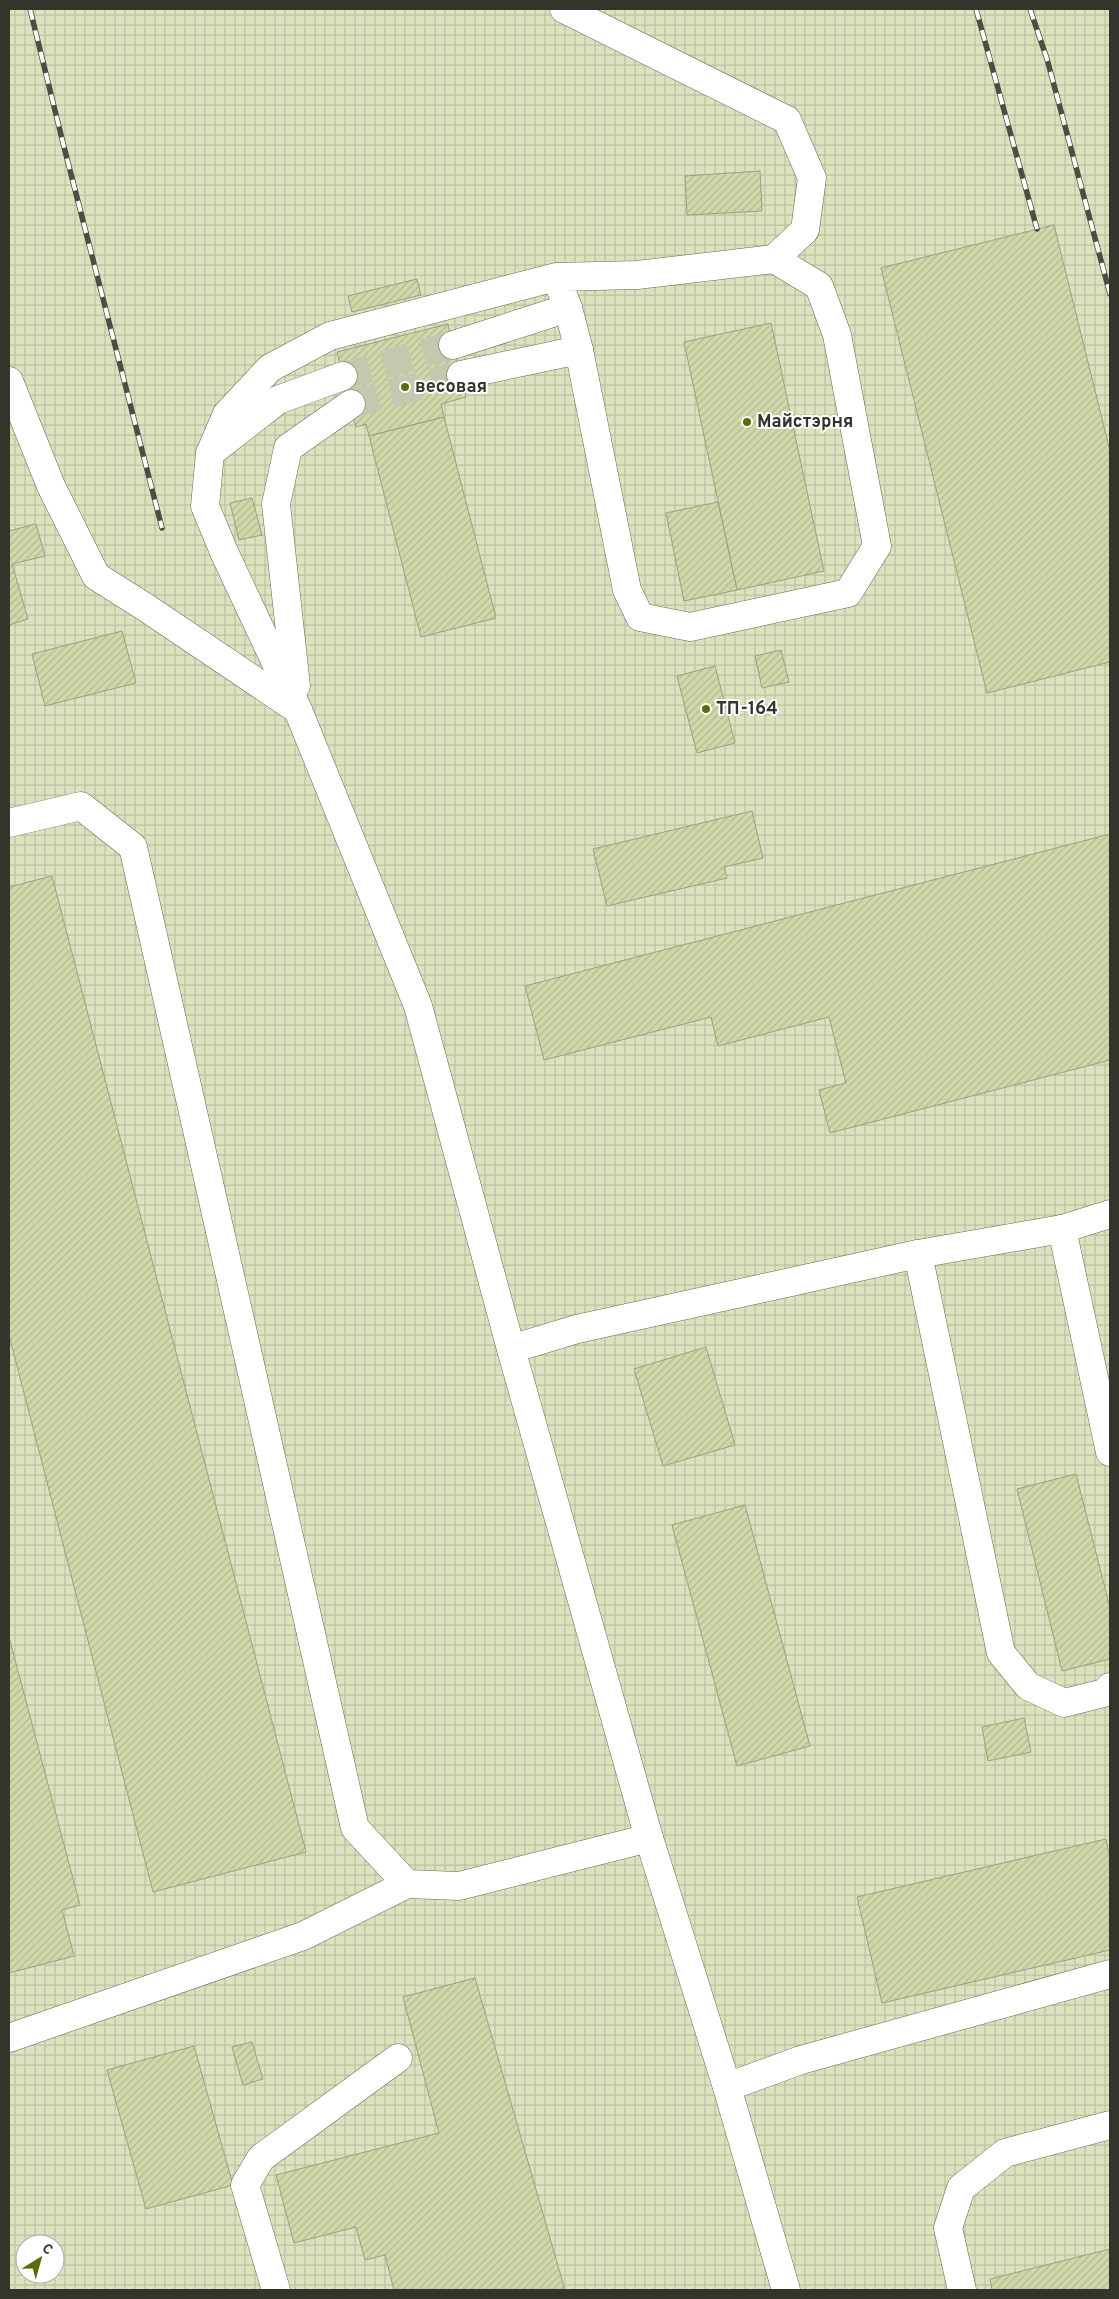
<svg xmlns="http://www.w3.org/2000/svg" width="1119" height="2299" viewBox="0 0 1119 2299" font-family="Overpass,sans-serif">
  <defs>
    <pattern id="industrial-grid" width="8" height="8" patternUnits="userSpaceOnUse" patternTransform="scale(1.25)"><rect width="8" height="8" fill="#dbe2be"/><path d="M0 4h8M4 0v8" fill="none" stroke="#bcc2a3"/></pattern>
    <pattern id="building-hatch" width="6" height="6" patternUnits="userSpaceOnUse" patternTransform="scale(1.25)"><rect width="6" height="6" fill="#cfd8a9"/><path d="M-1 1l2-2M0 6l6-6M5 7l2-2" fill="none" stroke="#b2ba92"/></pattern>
  </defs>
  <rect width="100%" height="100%" fill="#e7edd0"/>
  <path fill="url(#industrial-grid)" fill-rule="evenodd" d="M9,9H1110V2290H9ZM25,2244H55V2274H25Z"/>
  <g fill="url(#building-hatch)" stroke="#9a9f84">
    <polygon points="760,171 762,211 687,215 685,176"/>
    <polygon points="1054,225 1110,451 1110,662 987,693 881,268"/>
    <polygon points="417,279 421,295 352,312 348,296"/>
    <polygon points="771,323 824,571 737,590 684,342"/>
    <polygon points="448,324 466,397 441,404 444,417 369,436 366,424 356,427 337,352"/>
    <polygon points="444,417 496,618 421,637 369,436"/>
    <polygon points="252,498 262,535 239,540 230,503"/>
    <polygon points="718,502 737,590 684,601 666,513"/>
    <polygon points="36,524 45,556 12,564 28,619 9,625 9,531"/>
    <polygon points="122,631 136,683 45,706 32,654"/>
    <polygon points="781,650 789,682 762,688 755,656"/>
    <polygon points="715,666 735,743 697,753 677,676"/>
    <polygon points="752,811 763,858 724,867 727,878 607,906 593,849"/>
    <polygon points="1110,834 1110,1060 830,1133 819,1090 846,1083 829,1017 718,1046 711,1017 544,1060 525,986"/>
    <polygon points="52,876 306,1852 153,1892 9,1335 9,887"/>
    <polygon points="706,1347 735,1445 663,1466 634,1369"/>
    <polygon points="1076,1474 1110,1608 1110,1659 1062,1671 1017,1489"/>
    <polygon points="745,1505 810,1746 737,1766 672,1525"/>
    <polygon points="9,1637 80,1905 62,1910 74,1956 9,1973"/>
    <polygon points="1024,1718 1031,1752 988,1761 982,1727"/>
    <polygon points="1106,1839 1110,1858 1110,1950 882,2003 857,1897"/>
    <polygon points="475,1978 565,2290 394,2290 385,2255 365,2260 356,2227 294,2243 276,2175 439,2133 403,1997"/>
    <polygon points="252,2042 263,2079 243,2085 232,2047"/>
    <polygon points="194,2046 233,2185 146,2209 107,2070"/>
    <polygon points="1110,2249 1110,2290 992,2290 990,2279"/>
  </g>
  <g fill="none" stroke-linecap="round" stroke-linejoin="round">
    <g stroke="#c3c8af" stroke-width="28" stroke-dasharray="28 14" stroke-linecap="butt">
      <polyline points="343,376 453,345"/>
      <polyline points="351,404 461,375"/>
    </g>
    <defs>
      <g id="minor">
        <polyline points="564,9 787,120 812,178 805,230 774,259"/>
        <polyline points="453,345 568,308"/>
        <polyline points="461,375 579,350"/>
        <polyline points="343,376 278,400 210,453 205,506 224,552 298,710 418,1006 511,1349 649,1838 727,2087 786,2290"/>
        <polyline points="9,381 51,486 96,576 145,607 298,710"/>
        <polyline points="212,449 227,414 270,368 330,336 556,277 637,275 774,259 819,286 837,335 877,546 848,593 690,627 640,617 627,590 579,350 568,308 556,277"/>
        <polyline points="296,686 276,504 288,448 351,404"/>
        <polyline points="9,823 81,806 133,847 355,1828 407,1884 459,1886 649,1838"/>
        <polyline points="1062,1229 1110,1452"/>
        <polyline points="918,1254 1001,1653 1028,1686 1064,1703 1104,1693 1110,1687"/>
        <polyline points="511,1349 577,1329 918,1254 1062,1229 1110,1214"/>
        <polyline points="9,2038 303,1936 407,1884"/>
        <polyline points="727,2087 801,2060 1110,1974"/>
        <polyline points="276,2290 245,2185 261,2158 398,2058"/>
        <polyline points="962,2290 948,2228 961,2188 1005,2153 1110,2125"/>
      </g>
    </defs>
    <use href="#minor" stroke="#666b52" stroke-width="29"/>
    <use href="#minor" stroke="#fff" stroke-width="28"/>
    <defs>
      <g id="rail">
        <polyline points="30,9 63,143 162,528"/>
        <polyline points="976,9 1037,229"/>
        <polyline points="1030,9 1047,59 1110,294"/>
      </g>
    </defs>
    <use href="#rail" stroke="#4b4e41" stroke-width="5.5"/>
    <use href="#rail" stroke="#fff" stroke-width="4" stroke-dasharray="11" stroke-linecap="butt"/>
  </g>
  <g fill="#5e680c" stroke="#fff" stroke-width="2">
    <circle cx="405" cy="387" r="5"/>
    <circle cx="747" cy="422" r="5"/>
    <circle cx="706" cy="709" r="5"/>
  </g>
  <g text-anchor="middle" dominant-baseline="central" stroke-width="4" stroke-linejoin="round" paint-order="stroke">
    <g font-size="18" font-weight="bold" fill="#32352a" stroke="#fff" text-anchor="start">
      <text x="415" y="387">весовая</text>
      <text x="757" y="422">Майстэрня</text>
      <text x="716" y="709">ТП-164</text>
    </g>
  </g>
  <rect width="1119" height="2299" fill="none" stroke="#32352a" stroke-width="20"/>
  <g transform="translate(40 2259) rotate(37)"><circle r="24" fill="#ffffff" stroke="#adaeaa"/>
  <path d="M0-4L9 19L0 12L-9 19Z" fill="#5e680c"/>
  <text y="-8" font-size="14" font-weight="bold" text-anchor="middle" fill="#32352a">С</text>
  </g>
</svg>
